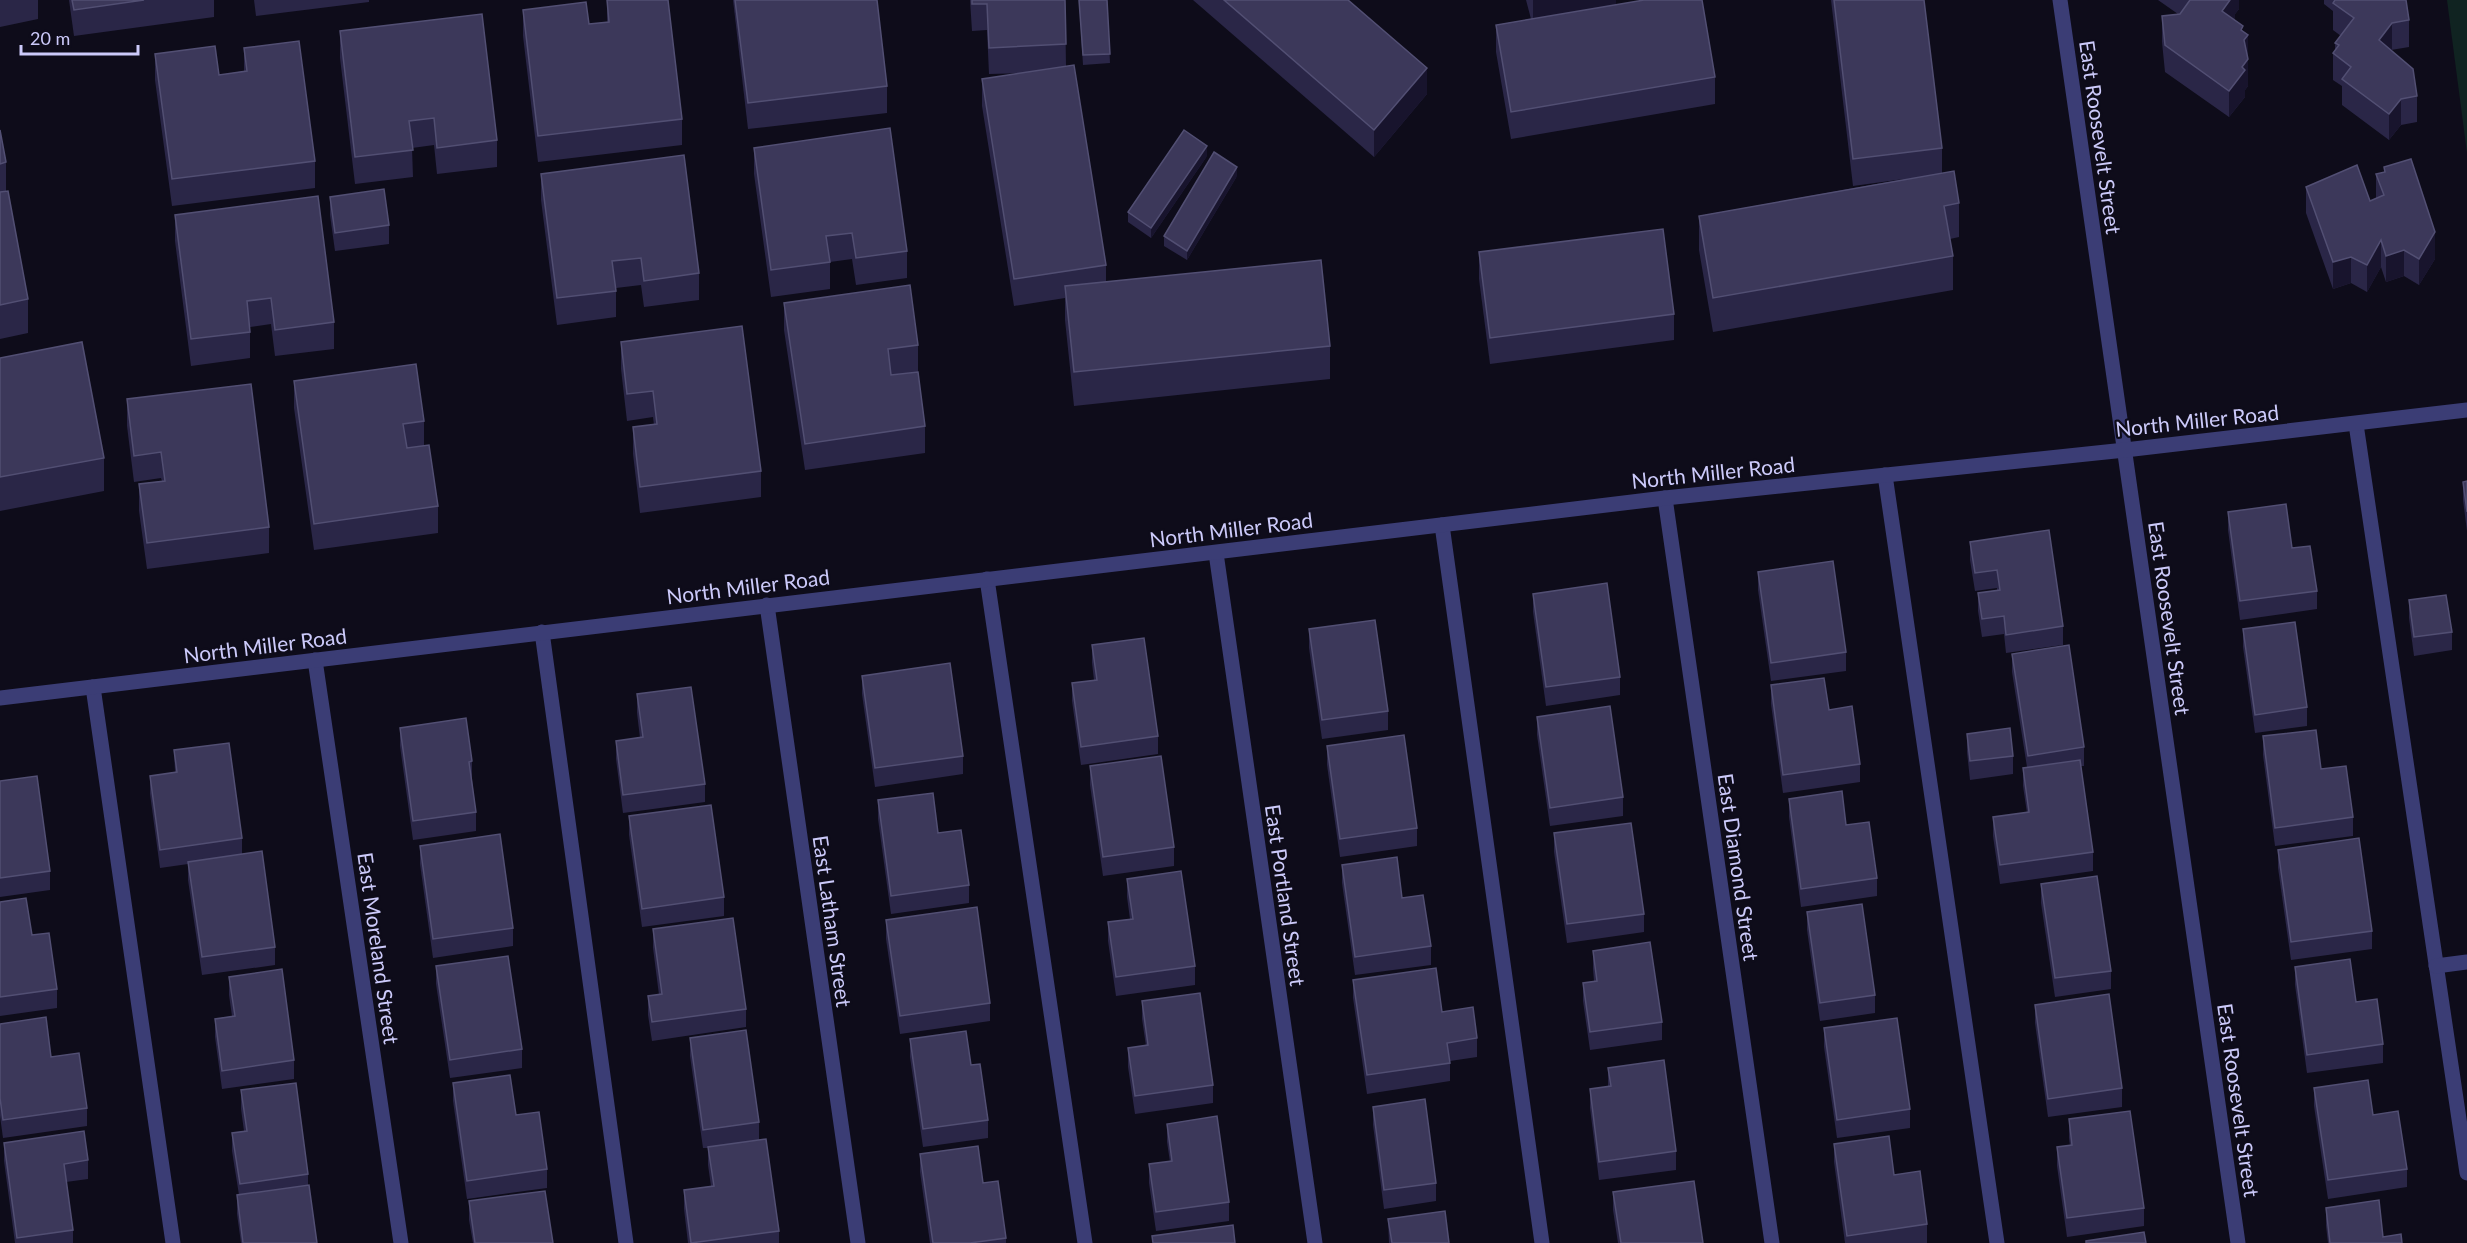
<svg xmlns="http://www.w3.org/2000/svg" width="2467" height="1243" viewBox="0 0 2467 1243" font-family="Lato,sans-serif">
  <rect width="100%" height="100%" fill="#0e0c1a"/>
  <polygon fill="#102321" points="2447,0 2467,0 2467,153"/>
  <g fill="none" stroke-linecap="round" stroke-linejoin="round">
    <g stroke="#3b3d75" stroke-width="15">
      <polyline points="2356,424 2467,1173"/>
      <polyline points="1885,475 1997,1243"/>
      <polyline points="1442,525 1542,1243"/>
      <polyline points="987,579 1085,1243"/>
      <polyline points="542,632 626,1243"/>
      <polyline points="93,687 173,1243"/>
      <polyline points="2436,966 2467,962"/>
    </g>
    <g stroke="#3b3d75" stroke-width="15">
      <polyline points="1665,498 1772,1243"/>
      <polyline points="1216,553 1315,1243"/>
      <polyline points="767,605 858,1243"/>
      <polyline points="315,660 401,1243"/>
    </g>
    <g stroke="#3b3d75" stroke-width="15">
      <polyline points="2060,0 2238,1243"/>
      <polyline points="0,698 1665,498 2125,450 2467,410"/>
    </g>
  </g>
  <g fill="#2a2647">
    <polygon points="0,0 38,0 38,19 0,27"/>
    <polygon points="69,0 214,0 214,17 74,36"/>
    <polygon points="254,0 369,0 369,2 256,16"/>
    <polygon points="607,0 682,119 682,145 538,162 523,36 523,10 589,24 607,22"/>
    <polygon points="733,0 877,0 887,86 887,113 748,129"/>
    <polygon points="970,0 1065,0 1066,66 1106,265 1106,282 1330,346 1330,379 1074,406 1065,320 1065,298 1014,306 982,106 982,79 1023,73 989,74 987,30 972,31"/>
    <polygon points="1079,0 1107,0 1110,63 1083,65"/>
    <polygon points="1193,0 1348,0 1427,94 1374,157"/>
    <polygon points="1526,0 1616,0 1616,5 1715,77 1715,104 1511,139 1496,52 1496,25 1531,19"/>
    <polygon points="1831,0 1924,0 1942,148 1942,173 1959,203 1959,237 1950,239 1953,256 1953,290 1713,332 1699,250 1699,216 1904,179 1853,186"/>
    <polygon points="2158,0 2239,0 2239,9 2235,14 2235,20 2243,31 2248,35 2248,86 2245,90 2245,97 2229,117 2165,72 2162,42 2162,16 2178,14"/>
    <polygon points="2324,0 2406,0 2409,20 2409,47 2391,50 2417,96 2417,122 2401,125 2389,140 2342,105 2342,86 2333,80 2333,53 2335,50 2335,43 2341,36 2333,30 2333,11 2324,4"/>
    <polygon points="340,31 497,140 497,167 437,174 434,145 412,148 413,177 355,184 340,58"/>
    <polygon points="244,48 315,161 315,188 172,206 155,80 155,54 219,75 244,71"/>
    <polygon points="0,130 6,162 6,191 28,299 28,333 0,339"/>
    <polygon points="754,148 907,251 907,278 856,285 852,259 830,262 830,289 771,297 754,174"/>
    <polygon points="1207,156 1151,238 1128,222 1128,212"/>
    <polygon points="2384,167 2435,259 2419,285 2404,276 2386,282 2381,267 2367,292 2351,283 2333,289 2306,213 2306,187 2370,201 2376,198 2376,174 2384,172"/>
    <polygon points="541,174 699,273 699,300 644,307 641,285 616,288 616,317 557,325 541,200"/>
    <polygon points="1237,176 1187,260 1164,246 1164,236"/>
    <polygon points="330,197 389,225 389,244 335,251 330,215"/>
    <polygon points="175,215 334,322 334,349 275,356 271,324 250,327 250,358 191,366 175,241"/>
    <polygon points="1479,252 1674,314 1674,340 1490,364 1479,279"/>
    <polygon points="784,303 918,345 918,371 925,426 925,453 805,470 784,330"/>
    <polygon points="621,342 761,471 761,497 640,513 633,454 633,427 654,425 653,417 627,421 621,369"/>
    <polygon points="0,358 104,458 104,491 0,511"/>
    <polygon points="294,381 424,421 424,446 438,506 438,533 314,550 294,408"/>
    <polygon points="127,399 269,527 269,553 147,569 139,511 139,484 162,481 161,478 134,482 127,426"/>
    <polygon points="2467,481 2467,531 2463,500 2463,482"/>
    <polygon points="2228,512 2292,548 2317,591 2317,609 2240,620 2228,530"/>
    <polygon points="1970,542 2063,626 2063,645 2006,653 2004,634 1982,637 1978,611 1978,593 1997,590 1997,588 1975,591 1970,560"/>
    <polygon points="1758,572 1846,652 1846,671 1771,681 1758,590"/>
    <polygon points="1533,594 1620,677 1620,695 1546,706 1533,612"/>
    <polygon points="2409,600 2452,632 2452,650 2414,656 2409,618"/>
    <polygon points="1309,629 1388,711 1388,730 1322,739 1309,648"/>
    <polygon points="2243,629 2307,707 2307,726 2255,733 2243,647"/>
    <polygon points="1092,645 1158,736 1158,754 1081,765 1072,701 1072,683 1094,680 1092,663"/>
    <polygon points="2012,654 2084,747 2084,766 2081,766 2093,852 2093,871 2000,884 1993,836 1993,817 2027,813 2023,786 2023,768 2027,767 2012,672"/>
    <polygon points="862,676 963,756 963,774 875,787 862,694"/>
    <polygon points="1771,685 1829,710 1860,764 1860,782 1783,793 1771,704"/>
    <polygon points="637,694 705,784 705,802 623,813 616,759 616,741 640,738 637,713"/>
    <polygon points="1537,717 1623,797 1623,816 1550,826 1537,735"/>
    <polygon points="400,728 472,761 472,780 476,812 476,831 413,840 400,746"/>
    <polygon points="1967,734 2013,756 2013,774 1970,780 1967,752"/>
    <polygon points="2263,736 2353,817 2353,836 2275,846 2263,755"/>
    <polygon points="1327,746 1417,828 1417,846 1340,857 1327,765"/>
    <polygon points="174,750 242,838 242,854 275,947 275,965 202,975 188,880 188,864 160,868 150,794 150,776 175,772"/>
    <polygon points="1090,766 1174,847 1174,866 1103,876 1090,785"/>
    <polygon points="0,781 50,871 50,890 0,897"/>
    <polygon points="1789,799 1846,825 1877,878 1877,896 1801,907 1789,817"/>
    <polygon points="878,800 938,833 969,885 969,903 891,914 878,819"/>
    <polygon points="629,816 724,897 724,916 642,927 629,835"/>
    <polygon points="1554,833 1644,914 1644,932 1567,943 1554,852"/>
    <polygon points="420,846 513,928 513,946 433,958 420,864"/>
    <polygon points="2278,850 2372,931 2372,949 2291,960 2278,868"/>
    <polygon points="1342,865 1402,898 1431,946 1431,965 1355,975 1342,883"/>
    <polygon points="1127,879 1195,966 1195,985 1116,996 1108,941 1108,922 1130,919 1127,897"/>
    <polygon points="2041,884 2111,971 2111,989 2055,997 2041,903"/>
    <polygon points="0,902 32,935 57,989 57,1008 0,1016"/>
    <polygon points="1807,912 1875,995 1875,1013 1820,1021 1807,930"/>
    <polygon points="886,920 990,1003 990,1021 900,1034 886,939"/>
    <polygon points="653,929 746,1009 746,1027 652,1041 648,1015 648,996 659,995 653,948"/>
    <polygon points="1593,951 1662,1022 1662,1040 1590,1050 1583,1001 1583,983 1594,981 1593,969"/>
    <polygon points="436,966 522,1049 522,1068 450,1078 436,984"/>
    <polygon points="2295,967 2356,1002 2383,1044 2383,1063 2307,1073 2295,985"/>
    <polygon points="229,977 294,1060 294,1079 222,1089 215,1037 215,1019 232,1016 229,995"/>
    <polygon points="1353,980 1442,1012 1477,1038 1477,1057 1450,1061 1450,1081 1367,1094 1353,998"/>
    <polygon points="1142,1001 1213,1085 1213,1103 1135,1114 1128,1067 1128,1048 1146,1046 1142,1019"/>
    <polygon points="2035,1005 2122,1088 2122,1107 2048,1117 2035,1023"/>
    <polygon points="0,1024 51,1057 87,1108 87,1126 3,1138 0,1116"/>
    <polygon points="1824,1028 1910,1109 1910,1128 1837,1138 1824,1047"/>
    <polygon points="690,1038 759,1122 759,1140 779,1231 779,1243 688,1243 684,1209 684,1190 711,1186 708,1165 708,1148 703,1148 690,1056"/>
    <polygon points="910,1039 971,1065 988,1120 988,1138 923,1147 910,1057"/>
    <polygon points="1608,1068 1676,1151 1676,1170 1599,1180 1590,1108 1590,1089 1608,1087"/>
    <polygon points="453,1083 516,1115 547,1169 547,1188 467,1199 453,1101"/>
    <polygon points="2314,1088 2373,1115 2407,1169 2407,1187 2328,1199 2314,1106"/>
    <polygon points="241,1090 308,1174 308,1185 317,1243 241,1243 237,1214 237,1195 239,1195 232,1151 232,1133 244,1131 241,1109"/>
    <polygon points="1373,1107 1436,1183 1436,1201 1384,1209 1373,1125"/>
    <polygon points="2069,1119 2144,1208 2144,1226 2067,1237 2057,1166 2057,1147 2070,1146 2069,1138"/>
    <polygon points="1167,1124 1229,1202 1229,1221 1156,1231 1149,1183 1149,1164 1170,1162 1167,1142"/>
    <polygon points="4,1143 88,1160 88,1179 66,1182 73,1230 73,1243 15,1243 4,1161"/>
    <polygon points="1834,1144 1894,1175 1927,1224 1927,1243 1845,1243 1834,1162"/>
    <polygon points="920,1154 983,1183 1006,1238 1006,1243 930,1243 920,1172"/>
    <polygon points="1613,1192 1703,1243 1618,1243 1613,1210"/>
    <polygon points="469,1201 553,1243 473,1243 469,1220"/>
    <polygon points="2326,1208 2383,1237 2402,1243 2328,1243 2326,1226"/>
    <polygon points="1388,1219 1449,1243 1389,1243"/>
  </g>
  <g fill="#18142d">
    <polygon points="1533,0 1616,0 1616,6 1533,28"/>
    <polygon points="2230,0 2239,0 2239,9 2235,14 2235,20 2222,38 2222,11"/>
    <polygon points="2392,23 2392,50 2379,67 2379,40"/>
    <polygon points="2248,35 2248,86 2245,90 2245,97 2229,117 2229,91 2244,40"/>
    <polygon points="1427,68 1427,94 1374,157 1374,130"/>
    <polygon points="2401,99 2401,125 2389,140 2389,114"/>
    <polygon points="1207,146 1207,156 1151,238 1151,228"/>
    <polygon points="1237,167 1237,176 1187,260 1187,251"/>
    <polygon points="2435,232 2435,259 2419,285 2419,259"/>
    <polygon points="2381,240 2381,267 2367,292 2367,265"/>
    <polygon points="2404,250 2404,276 2386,282 2386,256"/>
    <polygon points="2351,257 2351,283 2333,289 2333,262"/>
  </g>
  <g fill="#3c385a" stroke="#524f73" stroke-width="1.5">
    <polygon points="72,0 144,0 74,10"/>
    <polygon points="607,0 668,0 682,119 538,136 523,10 586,2 589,24 609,22"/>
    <polygon points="735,0 877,0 887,86 748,103"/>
    <polygon points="972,0 1065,0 1066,44 989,48 987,4 972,4"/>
    <polygon points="1079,0 1107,0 1110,54 1083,55"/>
    <polygon points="1224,0 1348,0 1427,68 1374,130"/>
    <polygon points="1644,0 1702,0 1715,77 1511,112 1496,25"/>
    <polygon points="1834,0 1924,0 1942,148 1853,159"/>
    <polygon points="2190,0 2230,0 2222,11 2243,26 2241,30 2248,35 2244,40 2248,59 2242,67 2245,70 2229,91 2165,45 2162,16 2180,14"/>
    <polygon points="2335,0 2406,0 2409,20 2392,23 2379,40 2413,69 2417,96 2401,99 2389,114 2342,79 2351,67 2333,53 2339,45 2335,43 2354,18 2333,3"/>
    <polygon points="482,14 497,140 437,148 434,118 409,121 413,150 355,157 340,31"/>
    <polygon points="299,41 315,161 172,179 155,54 215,46 219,75 247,71 244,48"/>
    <polygon points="1074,65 1106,265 1014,279 982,79"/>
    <polygon points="890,128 907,251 856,258 852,233 826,236 830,262 771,270 754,148"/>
    <polygon points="0,130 6,162 0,164"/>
    <polygon points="1184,130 1207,146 1151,228 1128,212"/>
    <polygon points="1214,152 1237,167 1187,251 1164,236"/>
    <polygon points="684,155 699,273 644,281 641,258 612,261 616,291 557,298 541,174"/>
    <polygon points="2411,159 2435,232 2419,259 2404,250 2386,256 2381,240 2367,265 2351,257 2333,262 2306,187 2357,165 2370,201 2384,195 2376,174 2385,172 2384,167"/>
    <polygon points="1954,171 1959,203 1944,206 1953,256 1713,298 1699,216"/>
    <polygon points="384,189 389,225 335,233 330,197"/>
    <polygon points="8,191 28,299 0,305 0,192"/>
    <polygon points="318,196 334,322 275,330 271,298 247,301 250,332 191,339 175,215"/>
    <polygon points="1663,229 1674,314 1490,338 1479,252"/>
    <polygon points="1321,260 1330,346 1074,372 1065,286"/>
    <polygon points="910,285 918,345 888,349 891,375 918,372 925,426 805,444 784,303"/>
    <polygon points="742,326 761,471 640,487 633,427 657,424 653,391 627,394 621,342"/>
    <polygon points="82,342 104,458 0,477 0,358"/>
    <polygon points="416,364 424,421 403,424 407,448 429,445 438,506 314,524 294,381"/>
    <polygon points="251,384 269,527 147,543 139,484 165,481 161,452 134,456 127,399"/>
    <polygon points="2467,481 2467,512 2463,482"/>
    <polygon points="2286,504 2292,548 2310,546 2317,591 2240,601 2228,512"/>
    <polygon points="2049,530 2063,626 2006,635 2004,616 1982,619 1978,593 2000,590 1997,570 1975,573 1970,542"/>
    <polygon points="1833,561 1846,652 1771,663 1758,572"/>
    <polygon points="1607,583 1620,677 1546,687 1533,594"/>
    <polygon points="2446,595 2452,632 2414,637 2409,600"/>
    <polygon points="1375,620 1388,711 1322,720 1309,629"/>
    <polygon points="2295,622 2307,707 2255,715 2243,629"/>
    <polygon points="1144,638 1158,736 1081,747 1072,683 1097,680 1092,645"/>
    <polygon points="2069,645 2084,747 2028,756 2012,654"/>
    <polygon points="950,663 963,756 875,768 862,676"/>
    <polygon points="1824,678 1829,710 1852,706 1860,764 1783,775 1771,685"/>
    <polygon points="691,687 705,784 623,795 616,741 643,737 637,694"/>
    <polygon points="1610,706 1623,797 1550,808 1537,717"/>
    <polygon points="466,718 472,761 469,762 476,812 413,821 400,728"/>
    <polygon points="2010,728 2013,756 1970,761 1967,734"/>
    <polygon points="2316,730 2321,769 2346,766 2353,817 2275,828 2263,736"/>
    <polygon points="1404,735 1417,828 1340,839 1327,746"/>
    <polygon points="229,743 242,838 160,850 150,776 177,772 174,750"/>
    <polygon points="1161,756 1174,847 1103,857 1090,766"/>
    <polygon points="2080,760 2093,852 2000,865 1993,817 2029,812 2023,768"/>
    <polygon points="37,776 50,871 0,878 0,781"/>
    <polygon points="1842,791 1846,825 1869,822 1877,878 1801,889 1789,799"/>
    <polygon points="933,793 938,833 961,830 969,885 891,896 878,800"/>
    <polygon points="711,805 724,897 642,909 629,816"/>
    <polygon points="1631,823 1644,914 1567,924 1554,833"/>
    <polygon points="500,834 513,928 433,939 420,846"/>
    <polygon points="2359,838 2372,931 2291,942 2278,850"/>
    <polygon points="262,851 275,947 202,957 188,862"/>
    <polygon points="1397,857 1402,898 1423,895 1431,946 1355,957 1342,865"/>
    <polygon points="1181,871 1195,966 1116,977 1108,922 1133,919 1127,879"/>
    <polygon points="2097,876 2111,971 2055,978 2041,884"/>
    <polygon points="26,898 32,935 49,933 57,989 0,997 0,902"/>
    <polygon points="1862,904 1875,995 1820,1003 1807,912"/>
    <polygon points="977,907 990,1003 900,1016 886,920"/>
    <polygon points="733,918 746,1009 652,1022 648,996 662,994 653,929"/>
    <polygon points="1650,942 1662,1022 1590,1032 1583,983 1597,981 1593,951"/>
    <polygon points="508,956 522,1049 450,1060 436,966"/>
    <polygon points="2350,959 2356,1002 2377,999 2383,1044 2307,1055 2295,967"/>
    <polygon points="1436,968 1442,1012 1473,1007 1477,1038 1447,1043 1450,1063 1367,1075 1353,980"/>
    <polygon points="282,969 294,1060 222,1071 215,1019 235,1016 229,977"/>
    <polygon points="1200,993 1213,1085 1135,1096 1128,1048 1148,1045 1142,1001"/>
    <polygon points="2109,994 2122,1088 2048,1099 2035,1005"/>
    <polygon points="46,1017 51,1057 79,1053 87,1108 3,1120 0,1098 0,1024"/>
    <polygon points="1897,1018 1910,1109 1837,1120 1824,1028"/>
    <polygon points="746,1030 759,1122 703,1130 690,1038"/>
    <polygon points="966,1031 971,1065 980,1064 988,1120 923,1129 910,1039"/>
    <polygon points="1664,1060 1676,1151 1599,1162 1590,1089 1611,1086 1608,1068"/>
    <polygon points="510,1075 516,1115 539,1112 547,1169 467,1181 453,1083"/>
    <polygon points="2368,1080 2373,1115 2398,1111 2407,1169 2328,1180 2314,1088"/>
    <polygon points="296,1083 308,1174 240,1184 232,1133 247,1131 241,1090"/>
    <polygon points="1425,1099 1436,1183 1384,1190 1373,1107"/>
    <polygon points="2130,1111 2144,1208 2067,1218 2057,1147 2072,1145 2069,1119"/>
    <polygon points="1217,1116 1229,1202 1156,1212 1149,1164 1172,1161 1167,1124"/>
    <polygon points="84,1131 88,1160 64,1164 73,1230 17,1238 4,1143"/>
    <polygon points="1889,1136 1894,1175 1920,1171 1927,1224 1847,1236 1834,1144"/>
    <polygon points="766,1139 779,1231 691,1243 684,1190 714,1186 708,1147"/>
    <polygon points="978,1146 983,1183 998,1181 1006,1238 970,1243 933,1243 920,1154"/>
    <polygon points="1694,1181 1703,1243 1621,1243 1613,1192"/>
    <polygon points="309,1185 317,1243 243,1243 237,1195"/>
    <polygon points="545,1191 553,1243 475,1243 469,1201"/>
    <polygon points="2379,1200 2383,1237 2401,1234 2402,1243 2330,1243 2326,1208"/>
    <polygon points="1445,1211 1449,1243 1392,1243 1388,1219"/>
    <polygon points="1233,1225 1235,1243 1153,1243 1152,1236"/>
    <polygon points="2144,1232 2146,1243 2086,1243 2086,1241"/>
  </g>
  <g text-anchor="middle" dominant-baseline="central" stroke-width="4.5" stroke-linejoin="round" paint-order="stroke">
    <g font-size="21" fill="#cccafa" stroke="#0e0c1a">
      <text transform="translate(2101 137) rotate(82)">East Roosevelt Street</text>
      <text transform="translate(2197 420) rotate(-6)">North Miller Road</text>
      <text transform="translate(1713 472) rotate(-6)">North Miller Road</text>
      <text transform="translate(1231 529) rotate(-7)">North Miller Road</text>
      <text transform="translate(748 586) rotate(-7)">North Miller Road</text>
      <text transform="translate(2170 618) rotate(82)">East Roosevelt Street</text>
      <text transform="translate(265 645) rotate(-7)">North Miller Road</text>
      <text transform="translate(1739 867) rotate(82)">East Diamond Street</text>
      <text transform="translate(1286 895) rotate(82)">East Portland Street</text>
      <text transform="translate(833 921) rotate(82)">East Latham Street</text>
      <text transform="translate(379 948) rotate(82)">East Moreland Street</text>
      <text transform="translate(2239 1100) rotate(82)">East Roosevelt Street</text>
    </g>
  </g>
  <path d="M21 45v9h117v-9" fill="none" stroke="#cccafa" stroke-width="3"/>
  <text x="30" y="45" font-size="18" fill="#cccafa" stroke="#0e0c1a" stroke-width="4.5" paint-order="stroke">20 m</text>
</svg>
